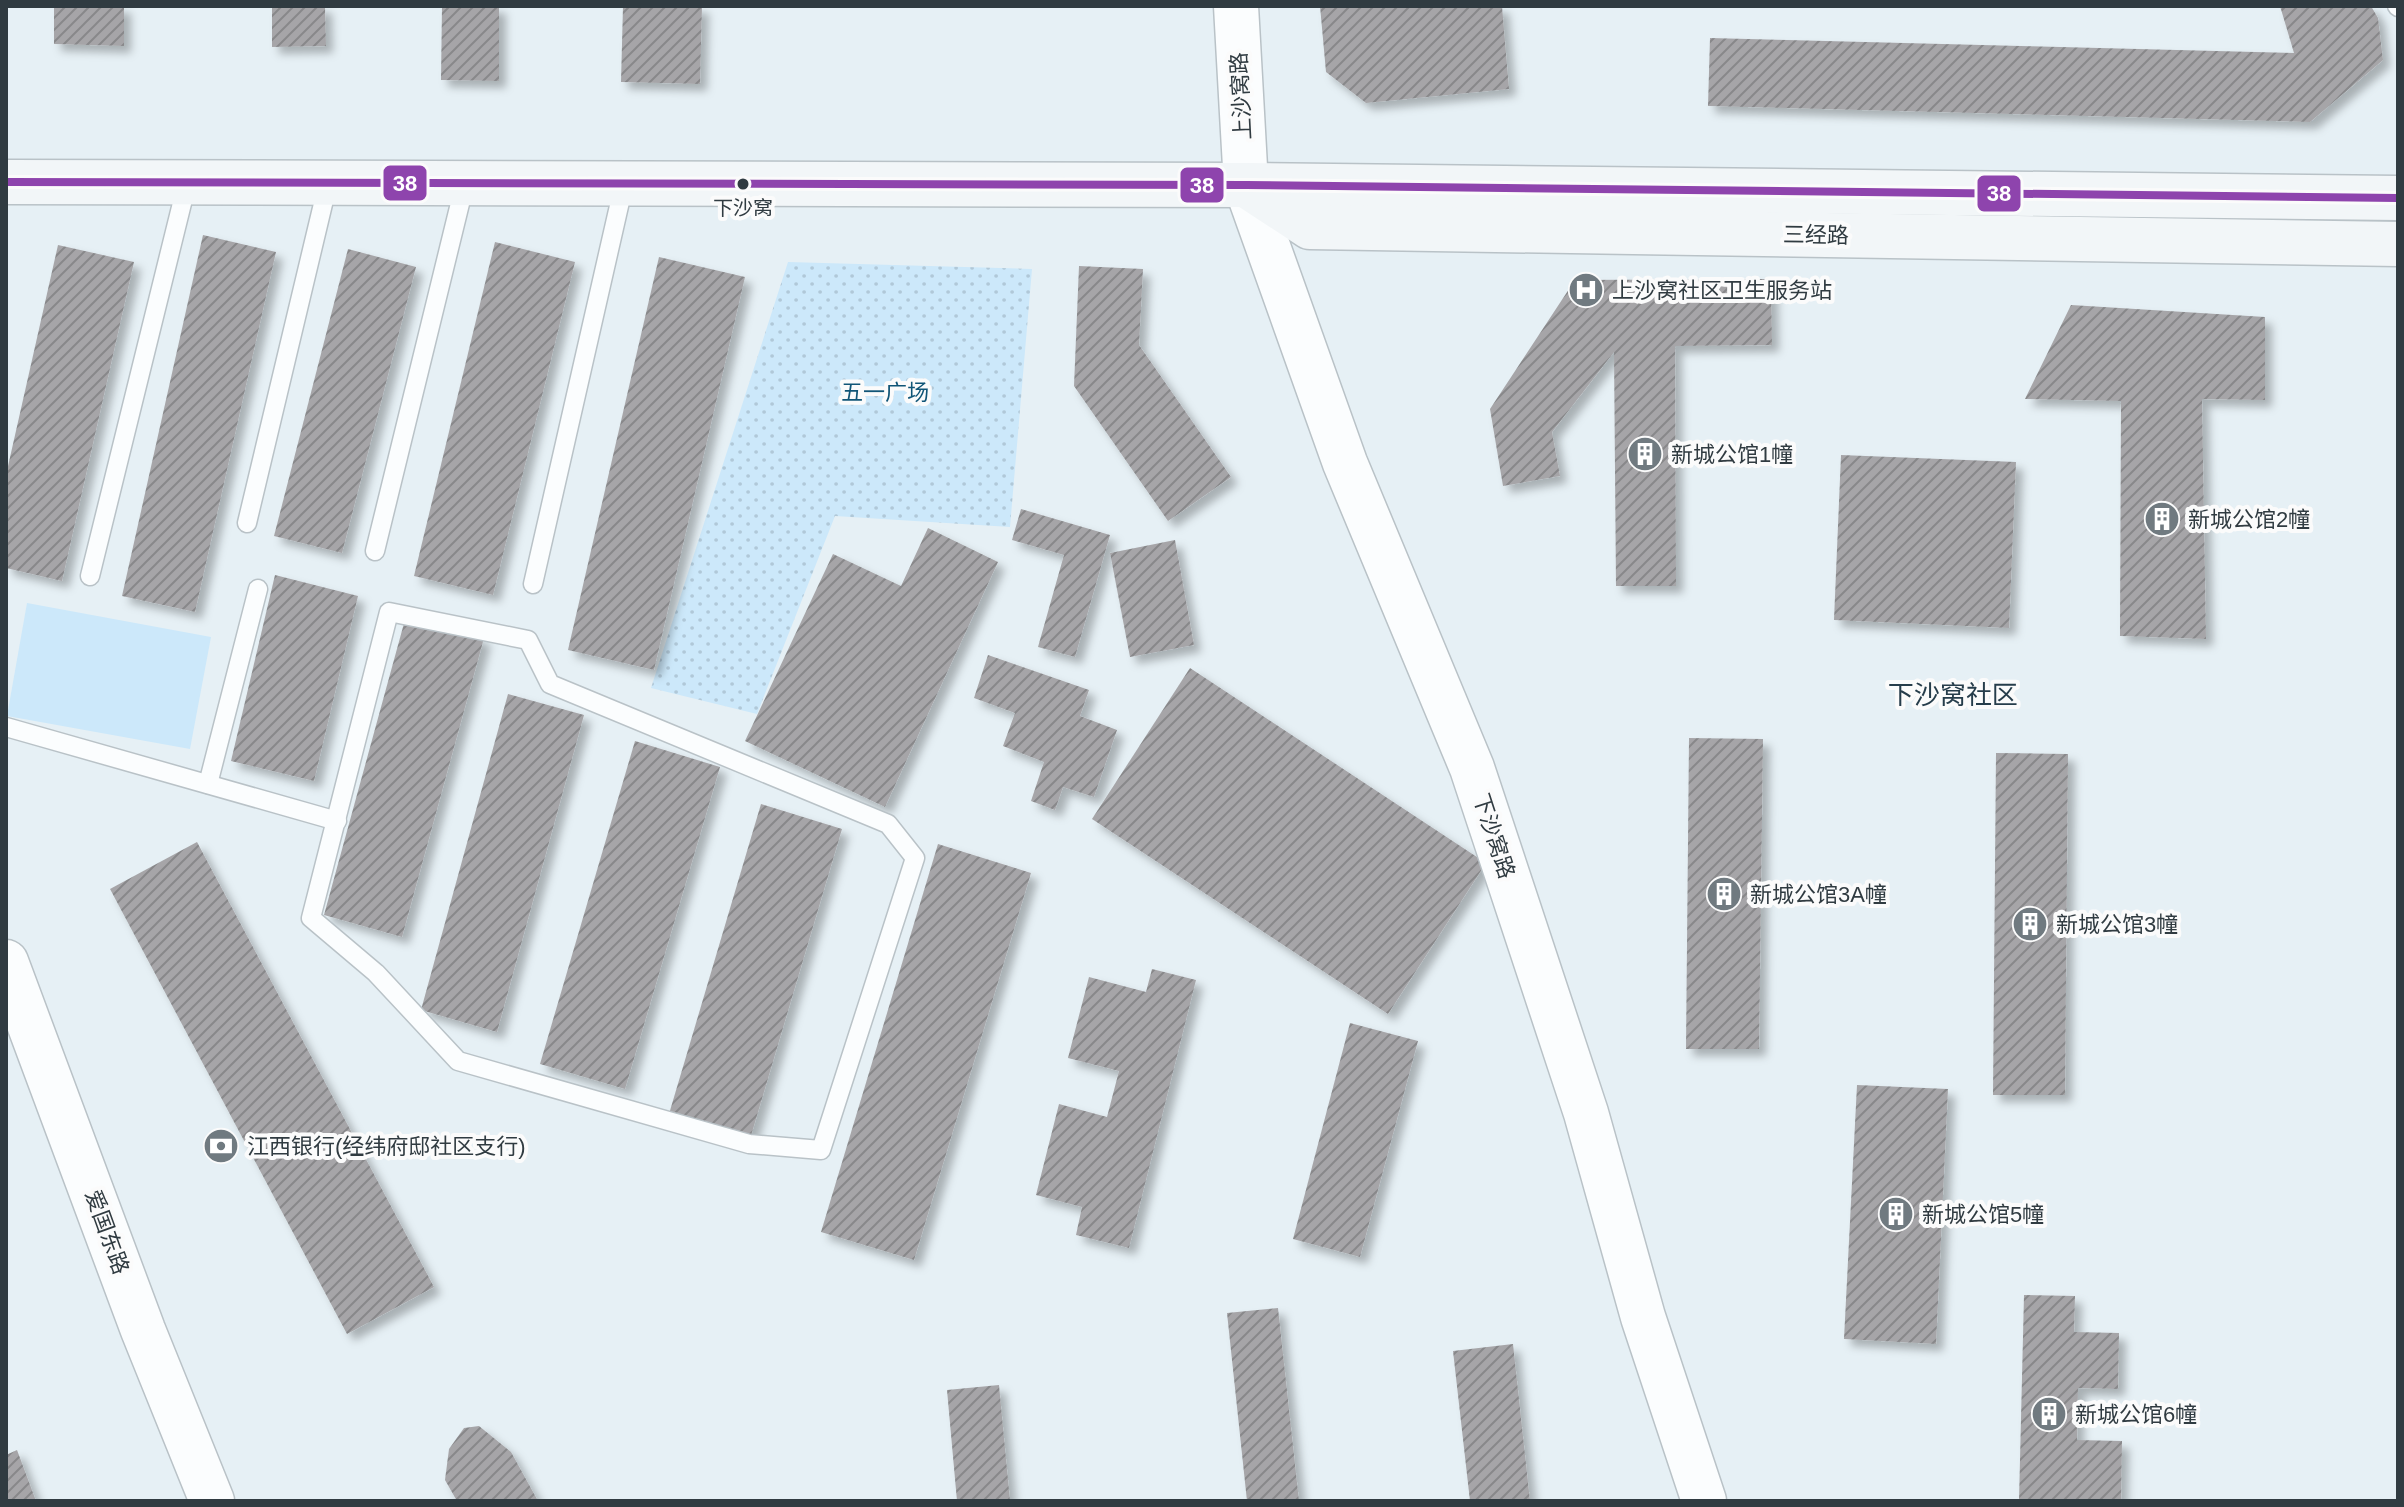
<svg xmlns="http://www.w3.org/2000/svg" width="2404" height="1507" viewBox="0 0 2404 1507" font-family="Helvetica,'Noto Sans SC',sans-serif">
  <defs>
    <pattern id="park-dots" width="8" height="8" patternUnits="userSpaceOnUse" patternTransform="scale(2)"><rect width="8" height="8" fill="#cce8fa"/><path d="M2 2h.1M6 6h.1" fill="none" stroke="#b0c8d8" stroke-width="1.8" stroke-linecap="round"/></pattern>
    <pattern id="building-hatch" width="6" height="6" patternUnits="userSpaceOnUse" patternTransform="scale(2)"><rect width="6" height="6" fill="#a6a5a8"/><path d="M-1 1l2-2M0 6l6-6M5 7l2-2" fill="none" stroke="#88888a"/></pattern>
    <filter id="shadow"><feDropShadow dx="7" dy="7" stdDeviation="4" flood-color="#0004"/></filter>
  </defs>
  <rect width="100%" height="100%" fill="#e6f0f5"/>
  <polygon fill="url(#park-dots)" points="788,262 1032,269 1010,527 835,516 757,714 651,688"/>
  <polygon fill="#cce8fa" points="27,603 211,637 190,749 7,716"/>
  <g fill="url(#building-hatch)" filter="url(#shadow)">
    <polygon points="54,6 124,6 124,46 54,44"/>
    <polygon points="272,6 325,6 326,46 272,47"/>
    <polygon points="442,6 499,6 499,81 441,80"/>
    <polygon points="623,6 702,6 700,84 621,82"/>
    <polygon points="1320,6 1502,6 1509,89 1366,103 1326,72"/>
    <polygon points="2280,6 2371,6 2378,18 2383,60 2310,122 1708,106 1710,38 2294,53"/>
    <polygon points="203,235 276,252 195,612 122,596"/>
    <polygon points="495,242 575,262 493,595 414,576"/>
    <polygon points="58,245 134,262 62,581 6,568 6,475"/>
    <polygon points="348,249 416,267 342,553 274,536"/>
    <polygon points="659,257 745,277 654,670 568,650"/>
    <polygon points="1079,266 1143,269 1139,345 1231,477 1168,521 1074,386"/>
    <polygon points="1771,279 1772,345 1675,346 1676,586 1616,586 1614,352 1552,432 1560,476 1503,486 1490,409 1575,280"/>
    <polygon points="2071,305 2265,317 2265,400 2202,399 2206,639 2120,636 2121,401 2025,399"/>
    <polygon points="1841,455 2016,462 2009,628 1834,620"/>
    <polygon points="1021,509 1110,535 1075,657 1038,647 1064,555 1012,540"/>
    <polygon points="928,528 998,562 885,807 745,741 833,554 901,586"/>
    <polygon points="1175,540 1194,645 1130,657 1110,553"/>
    <polygon points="275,575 358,596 314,781 231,761"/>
    <polygon points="406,616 484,638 402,937 324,915"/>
    <polygon points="988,655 1089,690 1080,716 1117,730 1094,797 1063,787 1055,810 1031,801 1044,762 1003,746 1015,713 974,698"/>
    <polygon points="1190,668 1486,863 1388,1014 1092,819"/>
    <polygon points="508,694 584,715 497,1032 421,1010"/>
    <polygon points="1689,738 1763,739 1759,1049 1686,1049"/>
    <polygon points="635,741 720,767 625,1089 540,1064"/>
    <polygon points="1996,753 2068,754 2065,1095 1993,1095"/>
    <polygon points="761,804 842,829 750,1139 669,1114"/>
    <polygon points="197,842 434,1287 347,1334 110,889"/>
    <polygon points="938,844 1031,873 914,1260 821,1232"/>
    <polygon points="1152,969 1196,980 1129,1248 1076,1235 1082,1207 1036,1195 1059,1104 1107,1117 1119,1071 1068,1058 1089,977 1146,992"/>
    <polygon points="1350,1023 1418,1041 1360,1257 1293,1239"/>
    <polygon points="1857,1085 1948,1089 1936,1344 1844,1339"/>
    <polygon points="2024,1295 2075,1296 2074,1332 2119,1333 2118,1389 2078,1388 2077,1440 2122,1441 2121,1501 2019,1501"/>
    <polygon points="1278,1308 1299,1501 1247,1501 1227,1313"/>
    <polygon points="1513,1344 1530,1501 1470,1501 1453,1351"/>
    <polygon points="999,1385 1010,1501 957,1501 947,1390"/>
    <polygon points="479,1426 511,1452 538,1501 457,1501 445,1480 449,1449 464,1428"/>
    <polygon points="17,1450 36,1501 6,1501 6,1455"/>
  </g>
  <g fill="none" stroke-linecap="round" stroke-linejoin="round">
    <defs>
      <g id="service">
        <polyline points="2397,6 2398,7"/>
        <polyline points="247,523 328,183"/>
        <polyline points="375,551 465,183"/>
        <polyline points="90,576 187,183"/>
        <polyline points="533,584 624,184"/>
        <polygon points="389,612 528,640 550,684 888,824 915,858 821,1150 749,1144 458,1061 376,973 311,918"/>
        <polyline points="6,727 337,821"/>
        <polyline points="208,784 258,589"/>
      </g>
      <g id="tertiary">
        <polyline points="1236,6 1246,185 1345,463 1472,768 1586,1113 1643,1317 1704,1501"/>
        <polyline points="6,962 143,1330 212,1501"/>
      </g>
      <g id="secondary">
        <polyline points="6,182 1246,185 2398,198"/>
        <polyline points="1246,185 1310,227 2398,244"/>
      </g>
    </defs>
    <use href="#service" stroke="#b9c2c7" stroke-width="21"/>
    <use href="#tertiary" stroke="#b9c2c7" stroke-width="47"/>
    <use href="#secondary" stroke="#b9c2c7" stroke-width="47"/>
    <use href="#service" stroke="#fbfdfe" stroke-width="18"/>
    <use href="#tertiary" stroke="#fbfdfe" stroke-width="44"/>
    <use href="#secondary" stroke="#f2f6f8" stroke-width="44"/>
    <defs>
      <polyline id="bus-1" points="6,182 1246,185 2398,198"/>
    </defs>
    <use href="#bus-1" stroke="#fbfbfb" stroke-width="14"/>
    <use href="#bus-1" stroke="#8e44ad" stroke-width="8"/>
  </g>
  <defs>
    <symbol id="hospital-disc" viewBox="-11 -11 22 22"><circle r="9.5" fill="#707a80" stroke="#fbfbfb"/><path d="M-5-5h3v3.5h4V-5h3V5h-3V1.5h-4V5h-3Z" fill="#fff"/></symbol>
    <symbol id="building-disc" viewBox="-11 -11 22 22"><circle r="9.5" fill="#707a80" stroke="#fbfbfb"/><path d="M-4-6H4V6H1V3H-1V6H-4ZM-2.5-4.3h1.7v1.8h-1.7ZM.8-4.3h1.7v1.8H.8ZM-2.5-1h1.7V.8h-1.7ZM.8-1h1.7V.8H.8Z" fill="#fff"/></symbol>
    <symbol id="bank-disc" viewBox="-11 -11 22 22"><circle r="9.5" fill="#707a80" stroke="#fbfbfb"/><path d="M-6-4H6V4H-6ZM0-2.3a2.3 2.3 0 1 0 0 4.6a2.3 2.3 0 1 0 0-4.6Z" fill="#fff"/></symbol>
  </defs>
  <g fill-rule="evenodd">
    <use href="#hospital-disc" x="1566" y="270" width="40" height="40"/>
    <use href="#building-disc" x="1625" y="434" width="40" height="40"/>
    <use href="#building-disc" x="2142" y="499" width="40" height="40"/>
    <use href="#building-disc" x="1704" y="874" width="40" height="40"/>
    <use href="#building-disc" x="2010" y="904" width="40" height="40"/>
    <use href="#bank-disc" x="201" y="1126" width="40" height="40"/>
    <use href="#building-disc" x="1876" y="1194" width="40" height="40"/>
    <use href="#building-disc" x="2029" y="1394" width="40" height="40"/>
  </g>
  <circle fill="#303b41" stroke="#fbfbfb" stroke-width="3" cx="743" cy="184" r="7"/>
  <g text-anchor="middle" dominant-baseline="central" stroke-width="8" stroke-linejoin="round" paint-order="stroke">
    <g font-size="20" fill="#303b41" stroke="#fbfbfb">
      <text x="743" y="208">下沙窝</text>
    </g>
    <g font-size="22" fill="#303b41" stroke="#fbfbfb">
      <text transform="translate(1241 96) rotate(-93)">上沙窝路</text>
      <text transform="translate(1816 235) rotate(1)">三经路</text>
      <text transform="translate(1494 836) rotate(72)">下沙窝路</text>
      <text transform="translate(107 1232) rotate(70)">爱国东路</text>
    </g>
    <g font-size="22" fill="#303b41" stroke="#fbfbfb" text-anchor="start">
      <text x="1612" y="290">上沙窝社区卫生服务站</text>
      <text x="1671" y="454">新城公馆1幢</text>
      <text x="2188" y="519">新城公馆2幢</text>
      <text x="1750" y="894">新城公馆3A幢</text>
      <text x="2056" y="924">新城公馆3幢</text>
      <text x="247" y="1146">江西银行(经纬府邸社区支行)</text>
      <text x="1922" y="1214">新城公馆5幢</text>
      <text x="2075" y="1414">新城公馆6幢</text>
    </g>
    <g font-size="22" fill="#105577" stroke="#fbfbfb">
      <text x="885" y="392">五一广场</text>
    </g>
    <g font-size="26" fill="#263d4b" stroke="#fbfbfb">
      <text x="1953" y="695">下沙窝社区</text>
    </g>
  </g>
  <g stroke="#fbfbfb" stroke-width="3">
    <rect x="382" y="164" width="46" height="38" rx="8" fill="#8e44ad"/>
    <rect x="1179" y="166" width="46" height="38" rx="8" fill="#8e44ad"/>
    <rect x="1976" y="174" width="46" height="39" rx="8" fill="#8e44ad"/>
  </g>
  <g font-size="22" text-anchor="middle" font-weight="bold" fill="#fff">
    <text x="405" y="191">38</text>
    <text x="1202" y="193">38</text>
    <text x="1999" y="201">38</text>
  </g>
  <rect width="2404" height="1507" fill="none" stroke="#303b41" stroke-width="16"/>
</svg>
